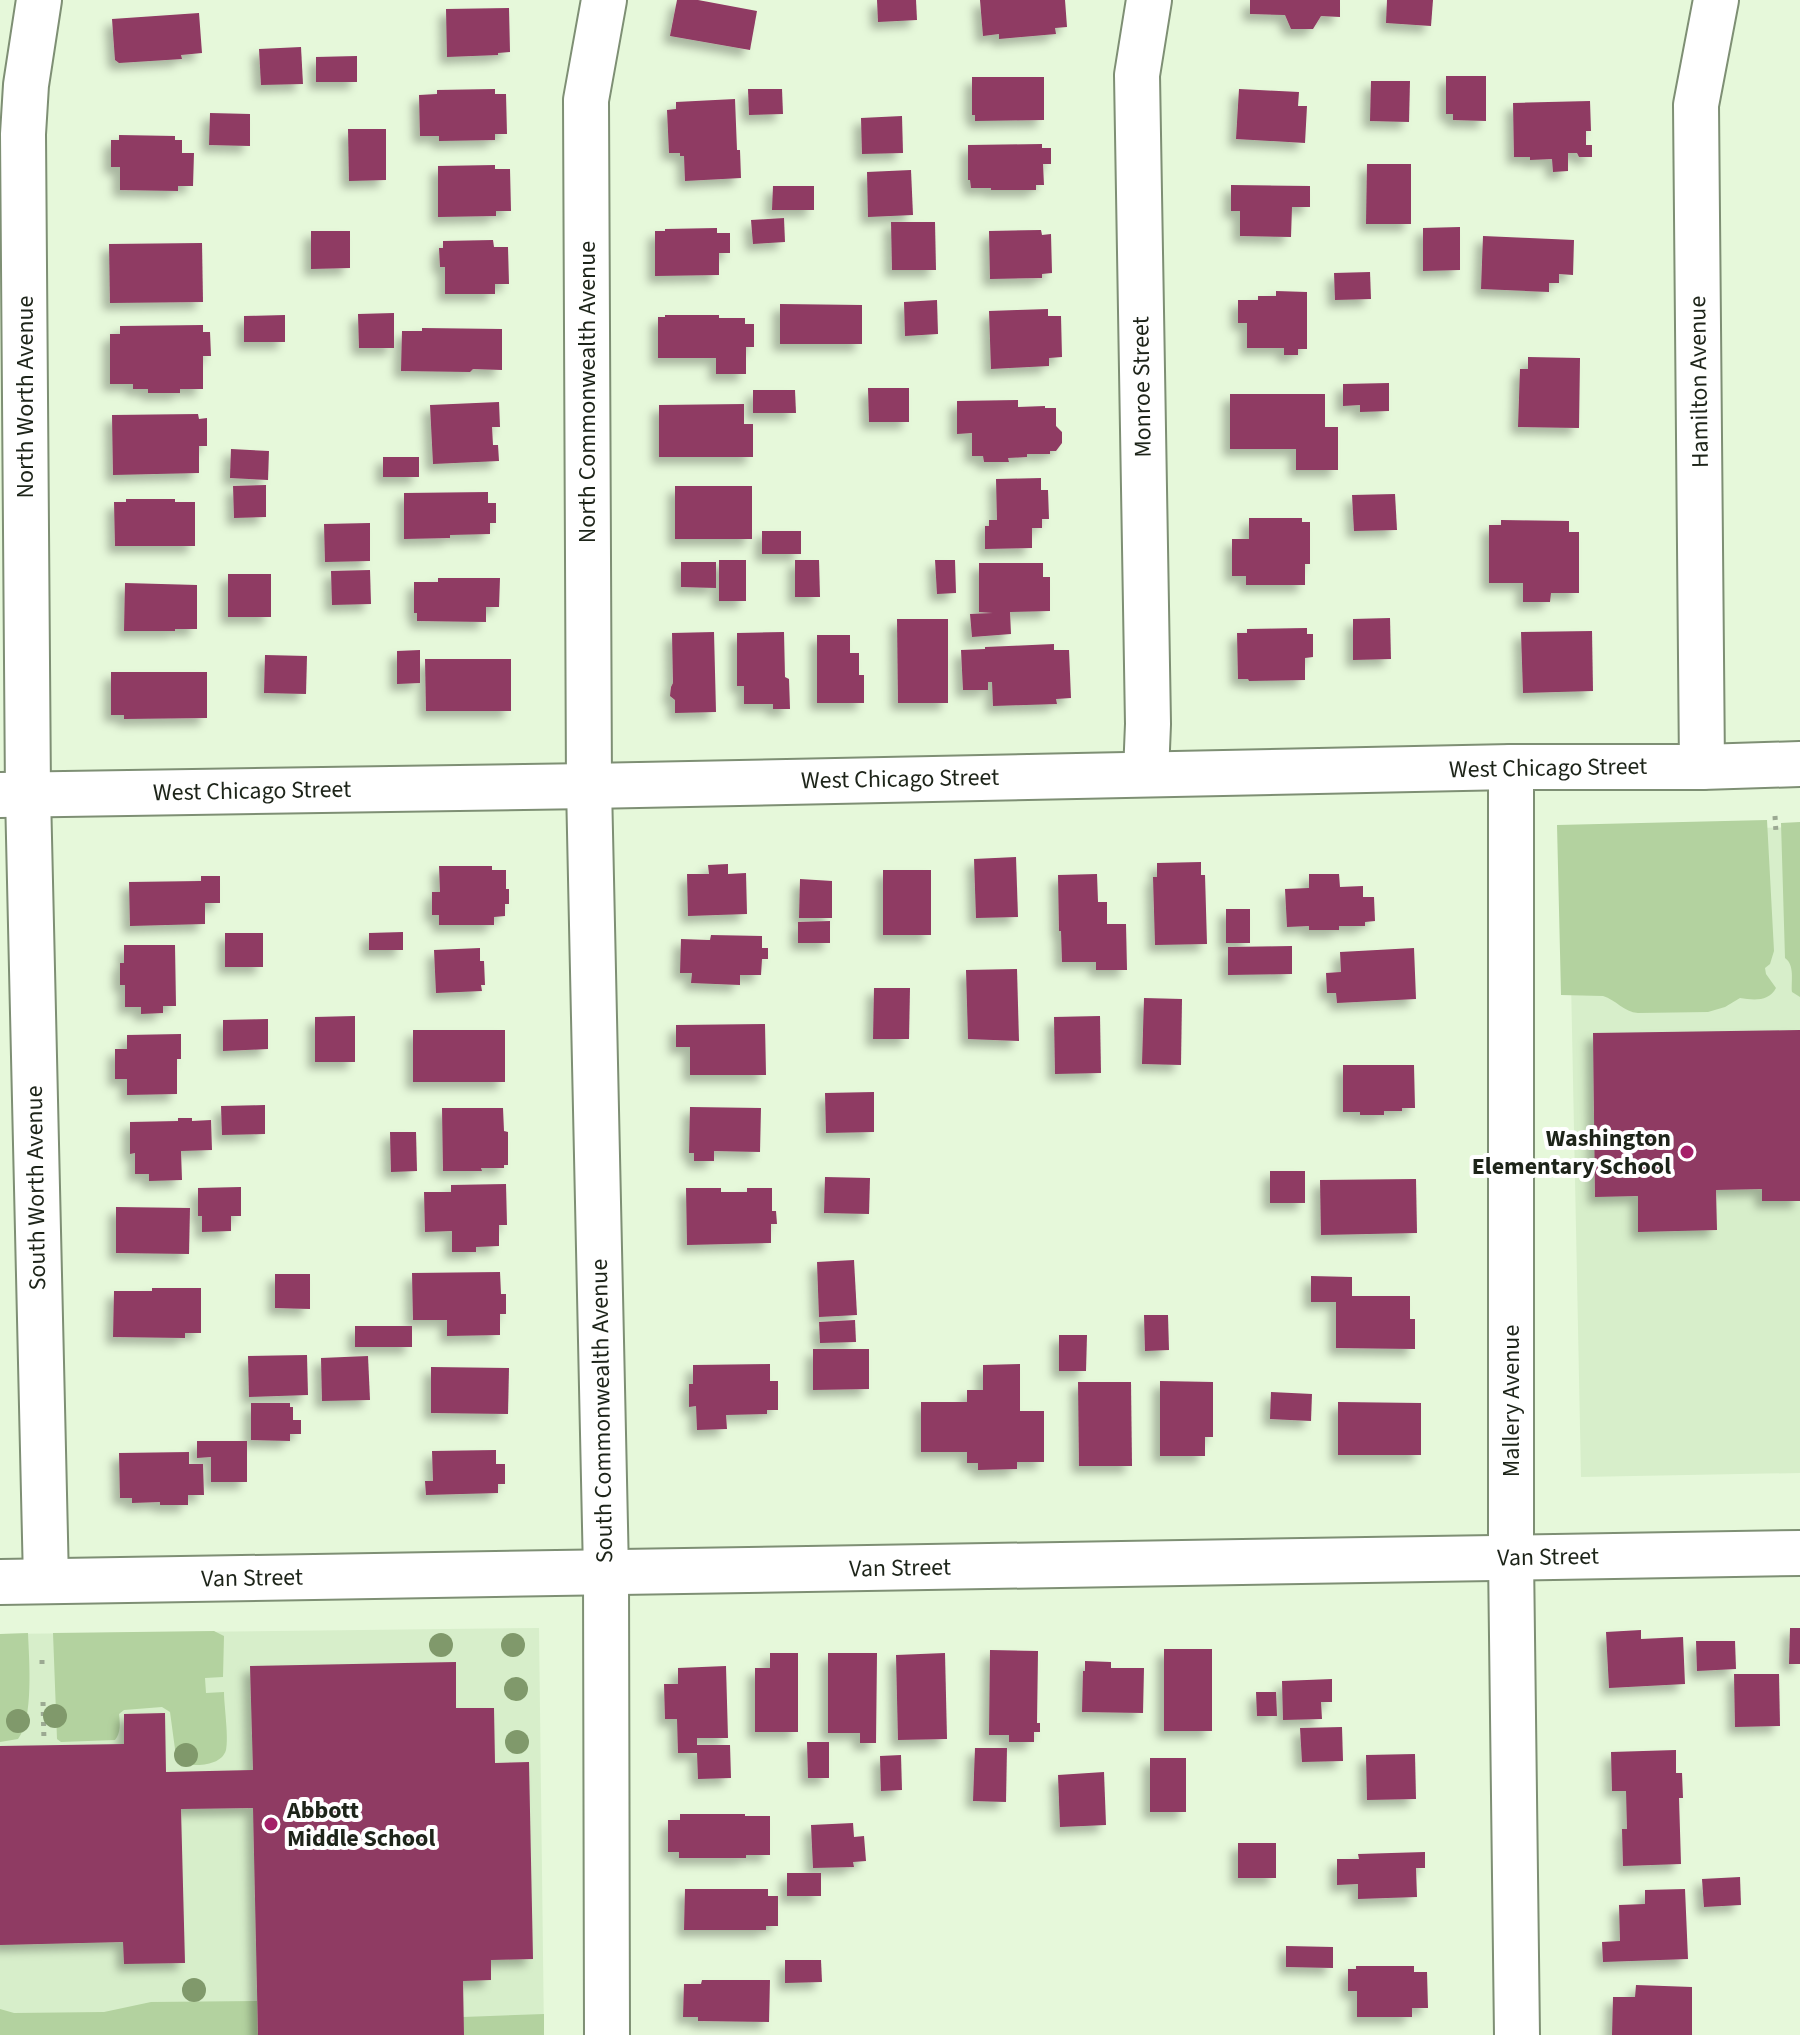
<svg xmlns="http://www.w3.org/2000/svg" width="1800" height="2035" viewBox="0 0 1800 2035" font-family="'Source Sans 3',sans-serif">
  <defs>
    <filter id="shadow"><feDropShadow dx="-7" dy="7" stdDeviation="4" flood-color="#0004"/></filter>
  </defs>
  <rect width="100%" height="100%" fill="#e6f8da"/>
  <g fill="#d7eeca">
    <polygon points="1800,827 1800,1473 1581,1477 1568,832"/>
    <polygon points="539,1628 544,2035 0,2035 0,1634"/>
  </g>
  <g fill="#b3d29f">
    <path d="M1767,820L1774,951L1770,964L1765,968L1766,974L1776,988C1769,1002 1753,1000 1740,998L1725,1007L1708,1012L1638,1013C1624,1012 1616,1000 1603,996L1561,995L1557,825Z"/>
    <path d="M1800,822V997L1792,992C1791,981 1795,965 1785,958L1781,823Z"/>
    <path d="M214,1631L224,1636L223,1677L205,1678L206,1693L224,1692C224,1705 229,1738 226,1750C221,1767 194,1766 180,1764L175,1749L170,1712L162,1707L124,1710L119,1714C120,1723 121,1733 115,1740L61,1742L57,1739L53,1633Z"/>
    <path d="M28,1633C29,1659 34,1719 18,1739L0,1742V1634Z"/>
    <polygon points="257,2001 258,2035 0,2035 0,2009 14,2013 104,2012 151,2002"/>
    <polygon points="544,2014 544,2035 464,2035 463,2017"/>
  </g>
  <g fill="#8f3a63" filter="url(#shadow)">
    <polygon points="677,0 698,0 757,11 750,50 670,36"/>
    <polygon points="877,0 916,0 917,20 878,22"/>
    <polygon points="980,0 1065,0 1067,27 1055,28 1056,34 999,39 999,34 983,36"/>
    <polygon points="1250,0 1340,0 1340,17 1321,16 1313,29 1291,29 1285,15 1250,14"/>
    <polygon points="1387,0 1433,0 1431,26 1386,23"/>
    <polygon points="509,8 510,52 498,53 498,55 447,57 446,9"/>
    <polygon points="199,13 202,53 181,55 182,59 119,63 115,60 112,19"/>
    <polygon points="301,47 303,84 261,85 259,49"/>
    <polygon points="357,56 357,82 316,82 316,57"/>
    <polygon points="1446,76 1486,76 1486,121 1453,120 1453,114 1446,114"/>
    <polygon points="972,77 1044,77 1044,120 975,121 975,115 972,115"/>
    <polygon points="1371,81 1410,81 1409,122 1370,121"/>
    <polygon points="495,89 495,94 506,94 507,134 495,134 495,140 439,141 439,136 420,136 419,95 437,94 437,90"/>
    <polygon points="748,89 782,89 783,114 749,115"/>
    <polygon points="1239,89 1299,92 1298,106 1307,106 1305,143 1236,139"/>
    <polygon points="735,99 737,150 740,150 741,178 685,181 684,156 680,156 680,153 669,153 667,110 676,109 676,102"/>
    <polygon points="1590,101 1591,131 1586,131 1586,145 1592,145 1592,157 1579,157 1577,153 1568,153 1568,171 1553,172 1552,159 1530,160 1530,157 1514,157 1513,103"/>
    <polygon points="210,113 250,114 250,146 209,145"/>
    <polygon points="902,116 903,153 862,154 861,118"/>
    <polygon points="348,129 386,129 386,180 349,181"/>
    <polygon points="119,135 175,136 175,140 182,140 182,153 194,153 193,186 178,186 178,191 120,190 120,167 111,167 111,140 119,140"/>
    <polygon points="1042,144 1042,148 1051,148 1051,164 1043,164 1044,185 1036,185 1036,190 991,190 991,188 971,188 970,180 968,180 968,145"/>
    <polygon points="1367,164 1411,164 1411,224 1366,224"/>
    <polygon points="495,165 495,169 510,169 511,211 496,211 496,216 438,217 438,166"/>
    <polygon points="911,170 913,215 868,217 867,172"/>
    <polygon points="1231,185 1310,186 1310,207 1292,207 1291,237 1240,236 1240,211 1231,211"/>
    <polygon points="773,186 814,186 814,210 772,210"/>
    <polygon points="784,218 785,242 753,244 751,220"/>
    <polygon points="891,222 935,222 936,270 892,270"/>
    <polygon points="1460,227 1460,270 1423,271 1423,228"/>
    <polygon points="717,228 717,233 730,233 730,253 719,253 719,275 655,276 655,231 665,231 665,229"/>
    <polygon points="1041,230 1042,235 1051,234 1052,273 1042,274 1042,278 990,279 989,231"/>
    <polygon points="311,231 350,231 350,268 311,269"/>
    <polygon points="1483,236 1574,240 1573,275 1559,274 1559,283 1549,283 1549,292 1481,289"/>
    <polygon points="493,240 494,247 508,247 509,284 495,284 495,294 445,294 445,267 440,267 439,248 443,248 443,241"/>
    <polygon points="202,243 203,302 110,303 109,244"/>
    <polygon points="1370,272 1371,299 1335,300 1334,273"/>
    <polygon points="1276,291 1307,292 1307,349 1298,349 1298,355 1284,355 1284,348 1247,348 1247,323 1238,323 1238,300 1258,300 1258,296 1276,296"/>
    <polygon points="937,300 938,334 905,336 904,302"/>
    <polygon points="780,304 862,305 862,344 780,344"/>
    <polygon points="1048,309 1048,316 1061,316 1062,357 1049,358 1049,366 991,369 989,311"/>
    <polygon points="394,313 394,348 359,348 358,314"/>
    <polygon points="285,315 285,342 244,342 244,316"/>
    <polygon points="665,315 719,315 719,318 745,318 745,324 754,324 754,347 746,347 746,374 716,374 716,358 658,358 658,317 665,317"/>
    <polygon points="203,325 203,332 210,332 211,356 203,356 203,389 180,389 180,393 148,393 148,389 133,389 133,384 110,384 110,334 120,334 120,326"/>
    <polygon points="422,328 502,329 502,370 473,369 470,372 401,371 402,331 422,331"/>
    <polygon points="1528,357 1580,358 1579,428 1518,427 1520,369 1528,369"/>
    <polygon points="1389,383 1389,411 1360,412 1360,405 1343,406 1343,384"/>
    <polygon points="868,388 909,388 909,422 869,422"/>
    <polygon points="753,390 795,390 796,413 753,413"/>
    <polygon points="1230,394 1325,394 1325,427 1338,427 1338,470 1296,470 1296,449 1230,449"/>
    <polygon points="1018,400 1018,407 1045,406 1045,408 1056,408 1056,426 1062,432 1062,443 1056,451 1050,451 1050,454 1027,454 1027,457 1008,458 1009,462 984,462 983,456 972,456 972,433 957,434 957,401"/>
    <polygon points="499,402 500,427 492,427 493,445 498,445 499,461 433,464 430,405"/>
    <polygon points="744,404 744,424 753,424 753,457 659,457 659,405"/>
    <polygon points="198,414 199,419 207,418 207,446 199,446 199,473 113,475 112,415"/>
    <polygon points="231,449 269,451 268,480 230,478"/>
    <rect x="383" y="457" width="36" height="20"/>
    <polygon points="1041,478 1041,490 1048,490 1049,519 1042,519 1042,528 1032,528 1032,548 985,549 985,526 989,526 989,520 997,520 996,479"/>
    <polygon points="266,485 266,517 234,518 233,486"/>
    <rect x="675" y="486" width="77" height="53"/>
    <polygon points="488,492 488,503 496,503 496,523 490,523 490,534 450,535 450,538 404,539 404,493"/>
    <polygon points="1395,494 1397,530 1354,531 1352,495"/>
    <polygon points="126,499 175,499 175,502 195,502 195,546 115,546 114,502 126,502"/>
    <polygon points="1249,518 1302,518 1302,522 1310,522 1310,564 1305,564 1305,585 1246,585 1246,576 1232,576 1232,539 1249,539"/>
    <polygon points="1501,520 1569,521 1569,532 1579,532 1579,593 1551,593 1550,602 1523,602 1523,583 1489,583 1489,525 1501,525"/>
    <polygon points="370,523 370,561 325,562 324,524"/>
    <rect x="762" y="531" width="39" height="23"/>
    <rect x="719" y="560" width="27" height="41"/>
    <polygon points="795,560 819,560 820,597 795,597"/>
    <polygon points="935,560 955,560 956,593 937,594"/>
    <polygon points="681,562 716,562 716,588 681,587"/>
    <polygon points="979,563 1043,563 1043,577 1050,577 1050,611 1010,612 1011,634 972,637 970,614 993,613 979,612"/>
    <polygon points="370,570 371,604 332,605 331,571"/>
    <rect x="228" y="574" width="43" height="43"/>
    <polygon points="438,578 500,578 499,607 486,607 486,622 417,621 417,613 414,613 414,582 438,582"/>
    <polygon points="125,583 197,585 197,629 175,629 175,631 124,631"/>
    <polygon points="1390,618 1391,659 1353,660 1353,619"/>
    <polygon points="897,619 948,619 948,703 898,703"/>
    <polygon points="1307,628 1307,634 1313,634 1313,657 1305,658 1305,680 1249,681 1248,679 1238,679 1237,633 1247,633 1247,629"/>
    <polygon points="1592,631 1593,691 1523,693 1521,632"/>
    <polygon points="714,632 716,712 675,713 675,700 670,696 671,687 673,683 672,633"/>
    <polygon points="784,632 785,677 789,679 790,709 773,709 773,704 744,704 744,686 737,686 737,633"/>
    <polygon points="817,635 850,635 850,653 859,653 859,675 864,675 864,703 817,703"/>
    <polygon points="1054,644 1054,650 1069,650 1071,698 1056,699 1057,704 993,706 992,682 988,682 988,690 963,690 961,650 985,649 985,647"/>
    <polygon points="420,650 420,683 397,684 397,651"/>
    <polygon points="265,655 307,656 306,694 264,693"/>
    <polygon points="425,659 511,659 511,711 426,711"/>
    <polygon points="111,672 207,672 207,718 124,719 124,715 111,715"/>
    <polygon points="1016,857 1018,917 976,918 974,859"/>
    <polygon points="1201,862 1201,875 1205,875 1207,944 1155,945 1153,877 1157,877 1157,863"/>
    <polygon points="728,864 728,874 746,873 747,914 688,916 687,874 709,874 708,865"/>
    <polygon points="439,866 492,866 492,870 506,870 506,889 509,889 509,904 505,904 505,916 494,917 494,925 439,925 439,915 432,915 432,892 440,892"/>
    <rect x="883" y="870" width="48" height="65"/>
    <polygon points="1097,874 1098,902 1107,902 1107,924 1126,924 1127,970 1096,970 1096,962 1062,962 1061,931 1059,931 1058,875"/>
    <polygon points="1309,874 1339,874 1340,887 1363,886 1363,897 1374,897 1375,921 1365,922 1365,926 1339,926 1339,930 1309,930 1309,926 1287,927 1285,889 1309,888"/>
    <polygon points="201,876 220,876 220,903 205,903 205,924 130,926 129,882 201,881"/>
    <polygon points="800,879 832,881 832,918 799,918"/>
    <rect x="1226" y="909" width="24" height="34"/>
    <polygon points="830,921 830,943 798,943 798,922"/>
    <polygon points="403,932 403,950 369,950 369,933"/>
    <rect x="225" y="933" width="38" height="34"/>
    <polygon points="711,935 762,936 762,948 768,948 768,959 762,959 761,975 740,975 740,985 691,983 692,973 680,973 681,939 708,940 710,940"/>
    <polygon points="124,945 175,945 176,1006 163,1006 163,1013 141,1014 141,1007 125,1007 125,985 120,985 120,963 124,963"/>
    <polygon points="1292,946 1292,974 1228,975 1228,947"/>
    <polygon points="480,948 480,961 484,961 485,985 481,985 482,991 436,993 434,950"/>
    <polygon points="1414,948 1416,999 1337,1003 1336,993 1327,993 1326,973 1341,972 1340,952"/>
    <polygon points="1017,969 1019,1041 968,1039 966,970"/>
    <polygon points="874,988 910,988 909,1039 873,1039"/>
    <polygon points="1144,998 1182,999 1181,1065 1142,1064"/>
    <polygon points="355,1016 355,1062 315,1062 315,1017"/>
    <polygon points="1100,1016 1101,1073 1055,1074 1054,1017"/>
    <polygon points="268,1019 268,1049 223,1051 223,1020"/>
    <polygon points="765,1024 766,1075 690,1075 690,1047 676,1047 676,1025"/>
    <rect x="413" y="1030" width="92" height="52"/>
    <polygon points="1800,1030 1800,1201 1762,1201 1762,1189 1716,1190 1717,1230 1638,1232 1638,1196 1595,1197 1593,1033"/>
    <polygon points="181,1034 181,1059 177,1059 177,1094 127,1095 127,1079 115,1079 115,1049 127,1049 127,1035"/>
    <polygon points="1343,1065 1414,1065 1415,1108 1402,1108 1402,1111 1384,1111 1384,1115 1360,1115 1360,1112 1343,1112"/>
    <polygon points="874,1092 874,1132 826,1133 825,1093"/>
    <polygon points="265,1105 265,1134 222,1135 221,1106"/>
    <polygon points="690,1107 761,1108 760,1152 714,1151 714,1161 694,1161 694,1153 689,1153"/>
    <polygon points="442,1108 503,1108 504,1131 508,1132 508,1165 504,1165 504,1168 481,1168 482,1171 443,1171"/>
    <polygon points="178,1118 192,1118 192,1121 211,1120 212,1150 181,1151 182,1180 149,1181 149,1174 135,1174 135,1153 130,1154 130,1122 178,1121"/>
    <polygon points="390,1132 416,1132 417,1171 391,1172"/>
    <rect x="1270" y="1171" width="35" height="32"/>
    <polygon points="825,1177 870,1178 869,1214 824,1213"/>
    <polygon points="1416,1179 1417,1233 1321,1235 1320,1180"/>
    <polygon points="506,1184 507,1225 499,1225 499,1246 476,1247 476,1252 452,1252 452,1231 425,1232 424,1192 451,1192 451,1185"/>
    <polygon points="241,1187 241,1216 231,1216 231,1231 202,1232 202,1216 198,1216 198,1188"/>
    <polygon points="686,1188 721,1188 721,1192 747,1192 747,1188 772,1188 772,1211 776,1211 777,1224 771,1224 771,1243 687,1245"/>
    <polygon points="116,1207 190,1208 189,1254 116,1253"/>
    <polygon points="854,1260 857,1315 819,1317 817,1262"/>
    <polygon points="500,1272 501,1294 506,1294 506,1314 500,1314 500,1335 447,1336 447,1320 413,1320 412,1273"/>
    <polygon points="275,1274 310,1274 310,1309 275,1308"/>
    <polygon points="1311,1276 1352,1277 1352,1296 1410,1296 1410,1319 1415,1319 1415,1349 1336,1348 1336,1302 1311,1302"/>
    <polygon points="152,1288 201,1288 201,1333 185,1333 185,1338 113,1337 114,1291 152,1291"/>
    <polygon points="1144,1315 1168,1315 1169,1350 1145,1351"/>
    <polygon points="855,1320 856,1342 820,1343 819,1322"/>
    <rect x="355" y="1326" width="57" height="21"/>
    <polygon points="1059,1335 1087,1335 1086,1371 1059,1371"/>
    <polygon points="813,1349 869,1349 869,1389 813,1390"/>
    <polygon points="307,1355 308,1395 249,1397 248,1356"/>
    <polygon points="368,1356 370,1400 322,1401 321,1358"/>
    <polygon points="770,1364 770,1381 778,1381 778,1410 767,1410 767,1414 726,1415 727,1429 697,1430 696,1406 689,1407 689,1384 693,1384 693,1365"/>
    <polygon points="1020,1364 1020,1411 1044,1411 1044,1462 1017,1462 1017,1469 978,1470 978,1463 967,1463 967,1452 921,1452 921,1402 967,1402 967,1390 983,1390 983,1365"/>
    <polygon points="431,1367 509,1368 508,1414 431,1413"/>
    <polygon points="1160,1381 1213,1382 1213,1437 1205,1437 1205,1456 1160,1456"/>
    <polygon points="1078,1382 1131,1382 1132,1466 1079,1466"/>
    <polygon points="1271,1392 1312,1394 1311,1421 1270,1419"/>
    <polygon points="1338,1402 1421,1403 1421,1455 1338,1455"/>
    <polygon points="251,1403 290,1403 290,1407 293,1407 293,1420 301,1420 301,1434 290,1434 290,1441 251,1440"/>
    <polygon points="197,1441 247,1441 247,1482 211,1482 211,1457 197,1458"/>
    <polygon points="496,1450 496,1464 505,1464 505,1484 498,1484 498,1493 426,1495 425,1481 433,1481 432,1451"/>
    <polygon points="189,1452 189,1464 203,1464 204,1495 188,1495 188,1505 160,1505 160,1502 132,1503 132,1498 120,1498 119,1453"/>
    <polygon points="1790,1628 1800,1628 1800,1664 1789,1664"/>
    <polygon points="1641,1630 1641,1639 1683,1637 1685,1684 1609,1688 1606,1632"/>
    <polygon points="1696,1641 1735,1641 1736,1669 1697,1671"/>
    <rect x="1164" y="1649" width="48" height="82"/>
    <polygon points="990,1650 1038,1651 1037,1723 1040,1723 1040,1732 1034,1732 1034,1742 1009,1742 1009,1735 989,1735"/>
    <polygon points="770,1653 798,1653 798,1732 755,1732 755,1668 770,1668"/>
    <polygon points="828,1653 877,1653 876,1743 860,1743 860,1733 828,1733"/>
    <polygon points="945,1653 947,1739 898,1740 896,1655"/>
    <polygon points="1085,1661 1111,1662 1111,1668 1144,1668 1143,1713 1082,1712 1083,1671 1085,1671"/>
    <polygon points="456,1662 456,1708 494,1708 495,1763 529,1762 533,1959 491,1960 491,1980 463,1981 464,2035 258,2035 253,1808 181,1809 185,1963 124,1964 123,1942 0,1945 0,1746 124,1744 124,1714 165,1713 166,1772 253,1770 250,1666"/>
    <polygon points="726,1666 728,1738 697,1738 697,1745 730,1745 731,1778 698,1779 697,1753 678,1753 677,1719 665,1719 664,1684 678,1684 678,1668"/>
    <polygon points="1734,1674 1779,1674 1780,1726 1735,1727"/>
    <polygon points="1332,1679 1332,1702 1321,1702 1322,1719 1283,1720 1282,1681"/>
    <polygon points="1256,1692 1276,1692 1277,1716 1257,1716"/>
    <polygon points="1342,1727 1343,1761 1302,1762 1300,1728"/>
    <polygon points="807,1742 829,1742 829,1778 808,1778"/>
    <polygon points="975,1748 1007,1748 1006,1802 973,1801"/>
    <polygon points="1676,1750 1676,1773 1682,1773 1683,1798 1679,1798 1681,1864 1623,1866 1622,1829 1627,1829 1626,1791 1612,1791 1611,1752"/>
    <polygon points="1415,1754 1416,1799 1367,1800 1366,1755"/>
    <polygon points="901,1755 902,1790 881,1791 880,1756"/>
    <rect x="1150" y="1758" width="36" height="54"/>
    <polygon points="1104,1772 1106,1825 1060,1827 1058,1775"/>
    <polygon points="680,1814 745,1814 745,1816 770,1816 770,1855 746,1855 746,1858 679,1858 679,1852 668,1852 668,1820 680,1820"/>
    <polygon points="853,1823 854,1837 864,1836 866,1861 853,1862 854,1867 813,1868 811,1825"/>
    <rect x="1238" y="1843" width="38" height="35"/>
    <polygon points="1425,1852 1425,1868 1416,1868 1417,1897 1358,1899 1358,1884 1337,1885 1337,1859 1359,1859 1358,1854"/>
    <rect x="787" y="1873" width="34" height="23"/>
    <polygon points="1740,1877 1741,1905 1704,1907 1702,1879"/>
    <polygon points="685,1889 768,1889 768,1896 778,1896 778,1926 766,1926 766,1930 684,1930"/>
    <polygon points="1685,1889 1688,1959 1603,1962 1602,1942 1620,1941 1619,1905 1645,1904 1645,1890"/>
    <polygon points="1286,1946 1333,1947 1333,1968 1286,1967"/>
    <polygon points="785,1960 821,1960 822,1982 785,1983"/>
    <polygon points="1356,1966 1414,1966 1414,1972 1427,1972 1428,2008 1412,2008 1412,2017 1357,2017 1357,1991 1348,1991 1348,1969 1356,1969"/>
    <polygon points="702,1980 770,1980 769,2022 698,2021 698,2017 683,2017 684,1984 701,1984"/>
    <polygon points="1636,1985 1692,1987 1692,2035 1612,2035 1613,1997 1635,1997"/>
  </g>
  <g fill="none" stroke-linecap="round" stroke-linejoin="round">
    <defs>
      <g id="minor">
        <polyline points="39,0 26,85 23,134 28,794 46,1581"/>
        <polyline points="604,0 586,100 589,786 606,1572 607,2035"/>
        <polyline points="1511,767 1511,1557 1517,2035"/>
        <polyline points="1702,767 1696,105 1716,0"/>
        <polyline points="1146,774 1148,724 1137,75 1149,0"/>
        <polyline points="0,795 589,786 1511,767 1702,767 1800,764"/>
        <polyline points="0,1582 1800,1553"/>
      </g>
    </defs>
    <use href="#minor" stroke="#7e8f74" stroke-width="48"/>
    <g stroke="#9ba992" stroke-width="5" stroke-dasharray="4 6" stroke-linecap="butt">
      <polyline points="1775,816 1776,833"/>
      <polyline points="42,1660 42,1665"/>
      <polyline points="43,1702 44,1741"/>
    </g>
    <use href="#minor" stroke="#fff" stroke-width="44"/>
  </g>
  <g fill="#80996b">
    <circle cx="441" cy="1645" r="12"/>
    <circle cx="513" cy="1645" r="12"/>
    <circle cx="516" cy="1689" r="12"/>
    <circle cx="55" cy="1716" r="12"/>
    <circle cx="18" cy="1721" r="12"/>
    <circle cx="517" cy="1742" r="12"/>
    <circle cx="186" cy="1755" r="12"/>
    <circle cx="194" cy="1990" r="12"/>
  </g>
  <g fill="#a51f69" stroke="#fff" stroke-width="3">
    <circle cx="1687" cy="1152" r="8"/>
    <circle cx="271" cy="1824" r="8"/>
  </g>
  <g text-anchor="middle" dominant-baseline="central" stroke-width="8" stroke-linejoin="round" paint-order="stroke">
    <g font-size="24" fill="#1d2419" stroke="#fff">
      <text transform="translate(1699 382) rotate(-91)">Hamilton Avenue</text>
      <text transform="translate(1142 387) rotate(-91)">Monroe Street</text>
      <text transform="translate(587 392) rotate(-90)">North Commonwealth Avenue</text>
      <text transform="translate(25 397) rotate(-90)">North Worth Avenue</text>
      <text transform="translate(1548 768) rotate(-1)">West Chicago Street</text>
      <text transform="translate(900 779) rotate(-1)">West Chicago Street</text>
      <text transform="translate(252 791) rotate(-1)">West Chicago Street</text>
      <text transform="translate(36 1188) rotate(-91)">South Worth Avenue</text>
      <text transform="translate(1511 1401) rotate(-90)">Mallery Avenue</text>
      <text transform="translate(602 1411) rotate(-91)">South Commonwealth Avenue</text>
      <text transform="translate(1548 1557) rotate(-1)">Van Street</text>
      <text transform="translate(900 1568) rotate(-1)">Van Street</text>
      <text transform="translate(252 1578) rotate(-1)">Van Street</text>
    </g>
    <g font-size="24" font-weight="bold" fill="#1d2419" stroke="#fff" text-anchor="end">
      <text x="1671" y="1138">Washington<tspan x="1671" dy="28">Elementary School</tspan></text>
      <text x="287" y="1810" text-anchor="start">Abbott<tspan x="287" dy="28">Middle School</tspan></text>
    </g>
  </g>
</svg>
